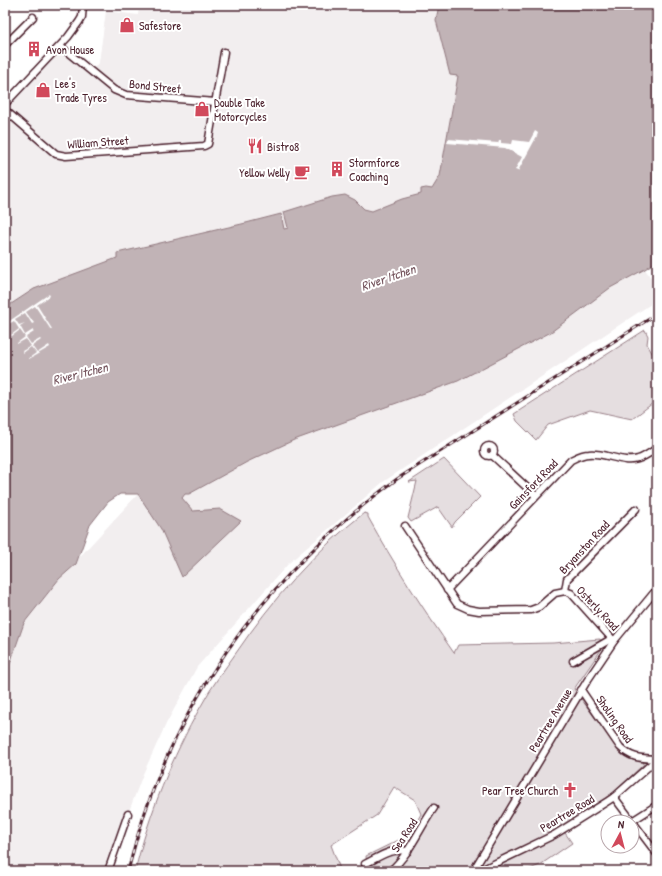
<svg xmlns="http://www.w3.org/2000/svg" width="662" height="876" viewBox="0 0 662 876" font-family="'Patrick Hand',sans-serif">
  <rect width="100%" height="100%" fill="#fff"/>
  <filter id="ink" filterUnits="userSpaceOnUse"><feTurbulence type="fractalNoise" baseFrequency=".025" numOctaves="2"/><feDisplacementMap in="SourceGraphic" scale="8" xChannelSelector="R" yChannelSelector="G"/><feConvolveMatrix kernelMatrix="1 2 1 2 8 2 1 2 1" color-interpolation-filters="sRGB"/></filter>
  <g filter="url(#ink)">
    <g fill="#f2eeef">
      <polygon points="139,5 439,5 436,20 446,59 450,74 458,75 440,176 432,189 426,188 421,189 421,194 402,199 372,211 364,209 355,200 284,212 288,228 285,229 280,214 246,223 117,253 117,258 34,289 5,308 5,98 57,42 94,68 99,62 106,11 138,15"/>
      <polygon points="645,269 657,287 657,300 383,482 289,563 197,667 166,724 143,774 116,846 111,848 103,871 5,871 5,678 24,623 59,579 138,494 161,529 183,577 220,509 193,512 182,498 185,494 189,494 247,462 294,440 458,381 551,332 610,288"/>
    </g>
    <g fill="#e5dee0" stroke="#987e86">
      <polygon points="645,330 648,336 647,344 657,362 657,400 632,419 590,410 548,425 536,440 517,421 514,414"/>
      <polygon points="444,459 480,497 455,522 452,527 438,507 411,522 408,518 417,481 409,482"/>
      <path d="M364,513L368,514V517C394,564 423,609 454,653L458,645L553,643L600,639L603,647L574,689L622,755L629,759L643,761L644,764L613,793L561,827L572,843L540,865L525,871H479L480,867L467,871H363L367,869L366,856L409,835L421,814L415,800L394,787L377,815L331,845L340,869L337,871H135C149,814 172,757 201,706C211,687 224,670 236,653C272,600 314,552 364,513Z"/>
    </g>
    <polygon fill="#c1b3b6" stroke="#91787e" points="439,5 657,5 657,261 645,269 610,288 551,332 458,381 294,440 247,462 189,494 185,494 182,498 193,511 220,509 241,521 182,577 161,529 138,494 120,494 108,502 90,525 76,564 59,579 24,623 5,678 5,308 34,289 117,258 117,253 246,223 281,214 284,229 288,228 284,212 332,197 345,195 355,200 364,209 372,211 402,199 421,194 421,189 426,188 432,189 440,176 458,76 450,75 436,20"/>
    <g fill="#fff">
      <polygon points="535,131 538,133 537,136 518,171 515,170 522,157 505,148 447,143 448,139 498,143 499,140 501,140 501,143 512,144 513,140 529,142"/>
      <polygon points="49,294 50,296 37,305 52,329 51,330 35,306 26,312 34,323 32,324 25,313 15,319 19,325 25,323 20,326 25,335 33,330 34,332 26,337 31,344 40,339 41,340 32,346 37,353 49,345 50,347 29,359 29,358 36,353 31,347 23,353 22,351 31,346 26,339 17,344 17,343 25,337 20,330 12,336 11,335 19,329 14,321 5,326 5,324"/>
    </g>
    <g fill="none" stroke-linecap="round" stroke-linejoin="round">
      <defs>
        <g id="minor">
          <polyline points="5,45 33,17"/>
          <polyline points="60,46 114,90 126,95 216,102"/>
          <polyline points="5,104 68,37 79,22 82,17 83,5"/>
          <polyline points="5,110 56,154 66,156 204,146 208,144 224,52"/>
          <circle cx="489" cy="451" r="5"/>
          <polyline points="492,455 536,496"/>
          <polyline points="405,526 457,604 468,609 479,611 531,610 539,607 555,593 565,591 571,593 614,641"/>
          <path d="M447,590L571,460C577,457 582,454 589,454C604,452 624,464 638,459C645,457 651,452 657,448"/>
          <polyline points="565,591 567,579 636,509"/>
          <polyline points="573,661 611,639"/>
          <path d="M581,690L620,747C632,759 641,758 657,759"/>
          <polyline points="614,797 657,854"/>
          <polyline points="632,821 657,805"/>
          <path d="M365,864C381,856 390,848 408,851"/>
          <polyline points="108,871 128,814"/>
          <path d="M390,871C410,854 419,829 434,808"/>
          <polyline points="473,871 587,681 614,641 657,589"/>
          <polyline points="479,871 554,835 608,801 614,797 657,759 657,757"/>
        </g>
      </defs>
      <use href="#minor" stroke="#4a1f2b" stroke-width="9"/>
      <use href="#minor" stroke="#fff" stroke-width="6"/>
      <defs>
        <path id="rail" d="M128,871C167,709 263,577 397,479L657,314"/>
      </defs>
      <use href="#rail" stroke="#4a1f2b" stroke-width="3"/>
      <use href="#rail" stroke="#fff" stroke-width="1.5" stroke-dasharray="4.5" stroke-linecap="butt"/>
    </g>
  </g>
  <defs>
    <symbol id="shop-bare" viewBox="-9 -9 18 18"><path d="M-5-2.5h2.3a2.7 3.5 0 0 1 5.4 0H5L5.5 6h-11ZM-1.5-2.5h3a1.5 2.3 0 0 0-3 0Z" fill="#d1495b" stroke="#fff" stroke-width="2.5" paint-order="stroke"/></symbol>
    <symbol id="building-bare" viewBox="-9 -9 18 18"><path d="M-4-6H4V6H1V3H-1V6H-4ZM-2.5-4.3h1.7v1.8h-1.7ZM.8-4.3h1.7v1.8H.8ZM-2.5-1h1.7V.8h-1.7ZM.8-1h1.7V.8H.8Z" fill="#d1495b" stroke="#fff" stroke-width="2.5" paint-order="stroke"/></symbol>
    <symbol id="restaurant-bare" viewBox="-9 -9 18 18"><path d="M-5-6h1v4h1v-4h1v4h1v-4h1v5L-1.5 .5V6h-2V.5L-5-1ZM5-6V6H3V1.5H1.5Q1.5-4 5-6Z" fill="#d1495b" stroke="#fff" stroke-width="2.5" paint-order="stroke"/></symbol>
    <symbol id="cafe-bare" viewBox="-9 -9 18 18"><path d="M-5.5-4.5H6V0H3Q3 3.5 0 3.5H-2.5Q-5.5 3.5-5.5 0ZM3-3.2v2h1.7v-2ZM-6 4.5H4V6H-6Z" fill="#d1495b" stroke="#fff" stroke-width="2.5" paint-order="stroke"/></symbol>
    <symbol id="church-bare" viewBox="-9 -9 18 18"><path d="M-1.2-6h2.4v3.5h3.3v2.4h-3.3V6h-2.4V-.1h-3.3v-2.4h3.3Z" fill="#d1495b" stroke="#fff" stroke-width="2.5" paint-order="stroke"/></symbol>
  </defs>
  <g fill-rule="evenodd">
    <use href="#shop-bare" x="116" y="14" width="22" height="22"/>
    <use href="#building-bare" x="23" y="38" width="22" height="22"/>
    <use href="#shop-bare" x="32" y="79" width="22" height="22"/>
    <use href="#shop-bare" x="191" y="98" width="22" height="22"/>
    <use href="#restaurant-bare" x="244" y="135" width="22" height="22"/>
    <use href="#building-bare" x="326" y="158" width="22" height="22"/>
    <use href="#cafe-bare" x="291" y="161" width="22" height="22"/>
    <use href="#church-bare" x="559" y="779" width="22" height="22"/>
  </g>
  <g text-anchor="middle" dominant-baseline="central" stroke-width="4" stroke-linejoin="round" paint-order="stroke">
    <g font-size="12" fill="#4a1f2b" stroke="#fff" text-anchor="start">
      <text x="139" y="25">Safestore</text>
      <text x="46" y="49">Avon House</text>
      <text x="55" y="83">Lee's<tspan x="55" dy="14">Trade Tyres</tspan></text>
      <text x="214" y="102">Double Take<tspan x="214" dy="14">Motorcycles</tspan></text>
      <text x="267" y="146">Bistro8</text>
      <text x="349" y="162">Stormforce<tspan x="349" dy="14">Coaching</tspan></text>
      <text x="290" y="172" text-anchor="end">Yellow Welly</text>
      <text x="558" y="790" text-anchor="end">Pear Tree Church</text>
    </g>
    <g font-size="12" fill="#4a1f2b" stroke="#fff">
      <text transform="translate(155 86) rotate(6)">Bond Street</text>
      <text transform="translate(98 142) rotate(-4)">William Street</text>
      <text transform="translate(533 484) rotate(-46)">Gainsford Road</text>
      <text transform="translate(584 547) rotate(-47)">Bryanston Road</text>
      <text transform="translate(598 608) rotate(47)">Osterly Road</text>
      <text transform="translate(615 719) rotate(55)">Sholing Road</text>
      <text transform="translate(550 720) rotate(-59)">Peartree Avenue</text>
      <text transform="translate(567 813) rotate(-31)">Peartree Road</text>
      <text transform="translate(404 835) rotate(-57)">Sea Road</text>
    </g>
    <g font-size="13" font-style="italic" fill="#74535c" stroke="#fff">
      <text transform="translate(388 277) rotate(-19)">River Itchen</text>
      <text transform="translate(80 373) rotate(-14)">River Itchen</text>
    </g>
  </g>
  <rect width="662" height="876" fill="none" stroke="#fff" stroke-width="20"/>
  <rect x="10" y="10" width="642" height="856" fill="none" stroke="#4a1f2b" stroke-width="1.5" filter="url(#ink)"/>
  <g transform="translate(620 834) rotate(7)"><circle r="19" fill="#ffffff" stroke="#b7a5aa"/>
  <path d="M0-3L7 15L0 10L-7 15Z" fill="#d1495b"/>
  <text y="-6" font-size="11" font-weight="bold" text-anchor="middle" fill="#4a1f2b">N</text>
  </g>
</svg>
